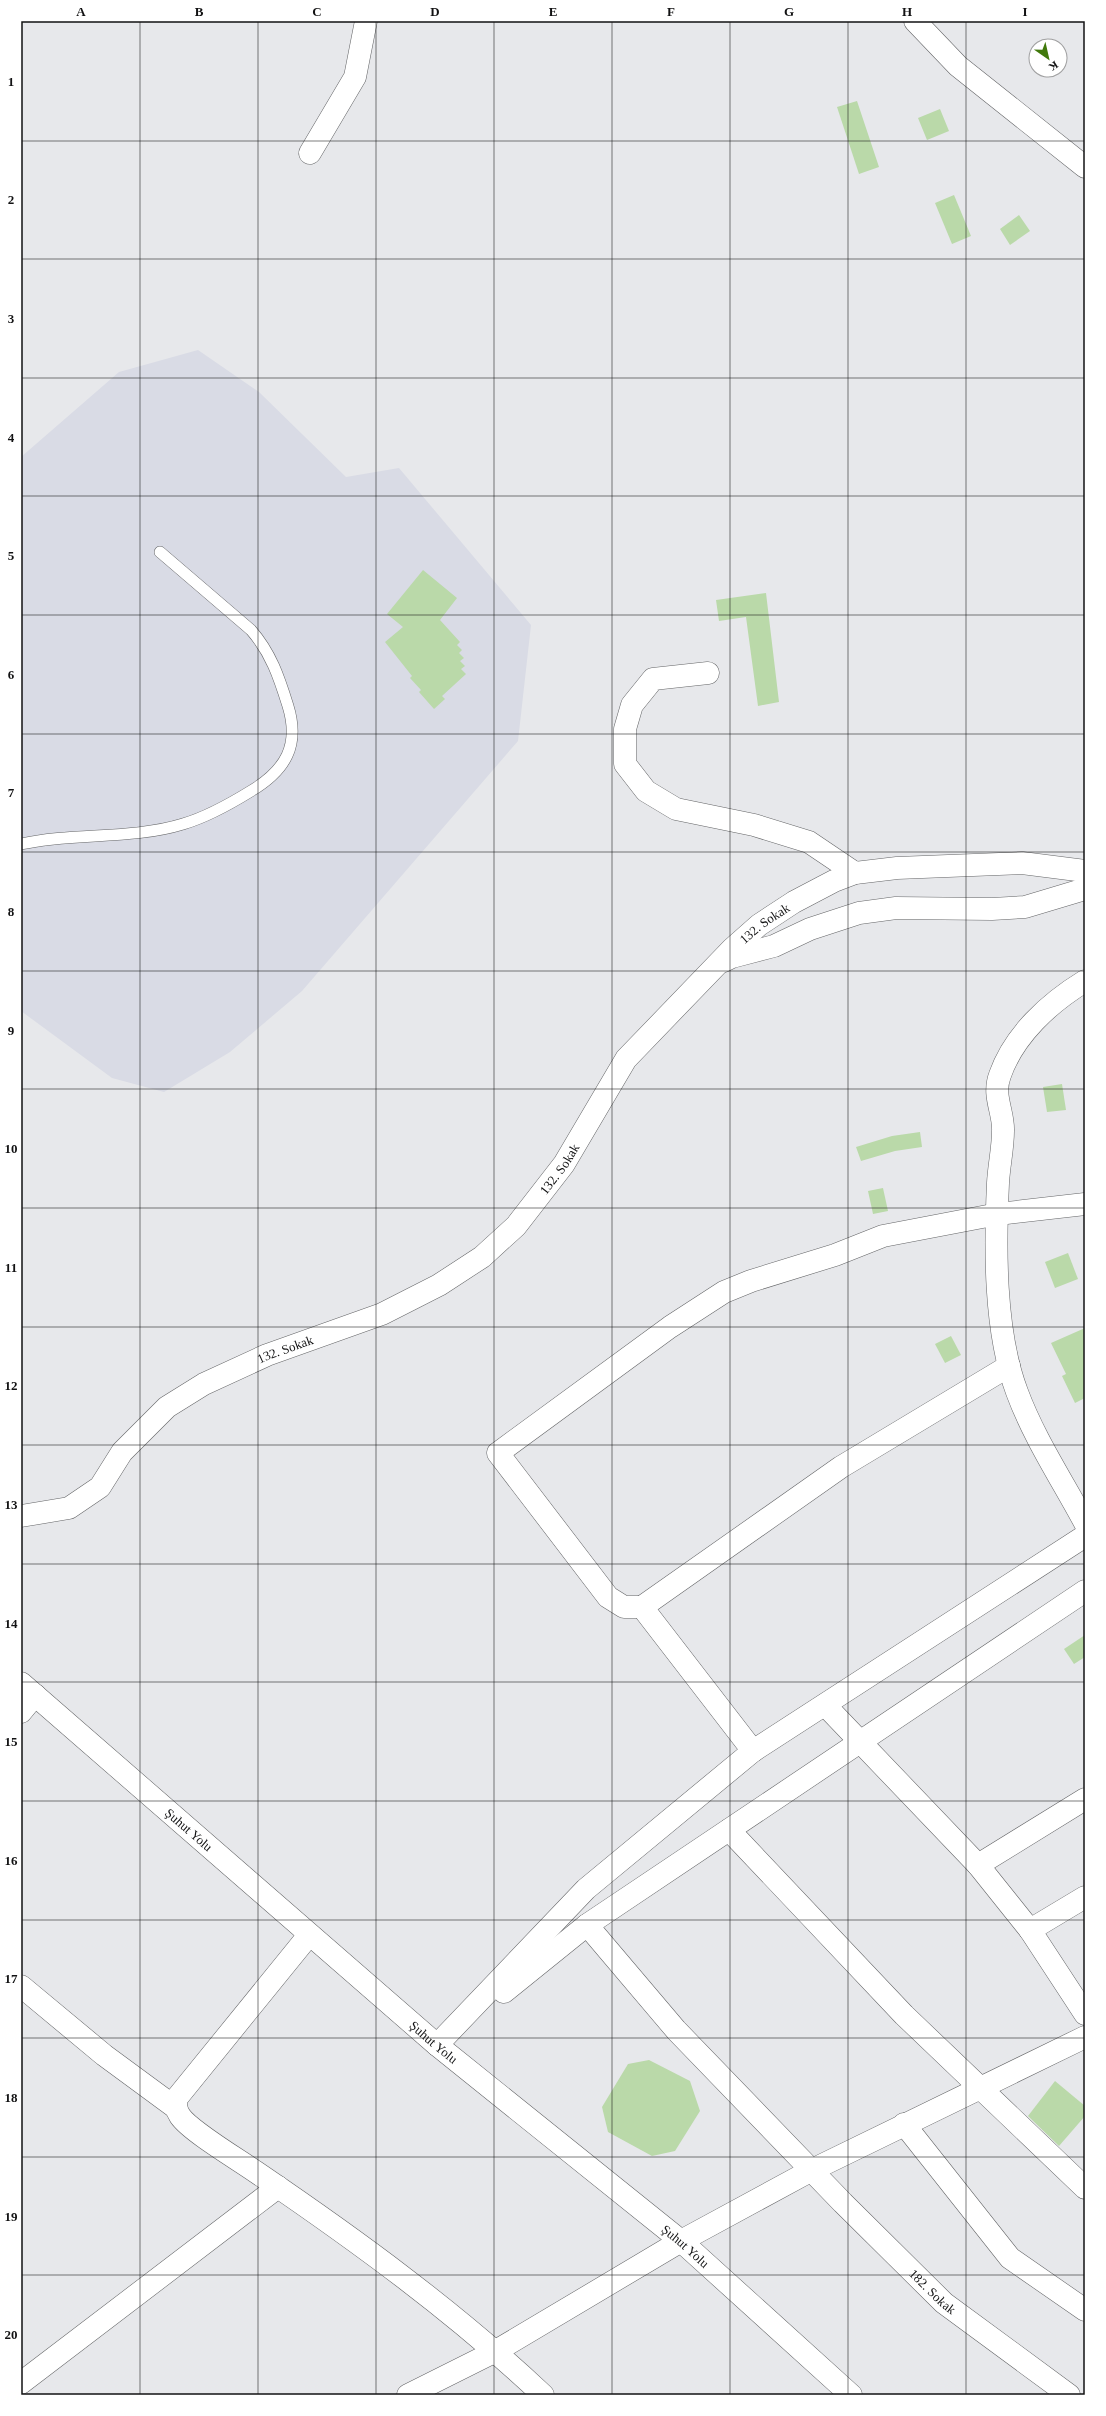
<svg xmlns="http://www.w3.org/2000/svg" width="1106" height="2416" viewBox="0 0 1106 2416" font-family="Georgia,serif">
  <rect width="100%" height="100%" fill="#e7e8eb"/>
  <polygon fill="#d9dbe5" points="198,350 259,392 346,477 399,468 531,625 518,741 302,991 230,1052 164,1092 112,1078 21,1011 21,457 119,372"/>
  <g fill="#bad9a9">
    <polygon points="857,101 879,167 859,174 837,107"/>
    <polygon points="940,109 949,131 927,140 918,118"/>
    <polygon points="954,195 971,236 952,244 935,203"/>
    <polygon points="1019,215 1030,231 1010,245 1000,229"/>
    <polygon points="423,570 457,598 440,620 460,642 457,645 462,650 459,653 464,658 460,661 465,666 461,669 466,674 442,696 445,699 434,709 419,692 421,690 410,678 412,676 385,642 403,627 387,614"/>
    <polygon points="766,593 779,702 758,706 746,617 719,621 716,600"/>
    <polygon points="1062,1084 1066,1110 1047,1112 1043,1087"/>
    <polygon points="920,1132 922,1147 895,1151 861,1161 856,1147 892,1136"/>
    <polygon points="883,1188 888,1211 873,1214 868,1191"/>
    <polygon points="1068,1253 1078,1279 1055,1288 1045,1262"/>
    <polygon points="1085,1328 1085,1398 1075,1403 1062,1376 1066,1374 1051,1343"/>
    <polygon points="951,1336 961,1355 945,1363 935,1344"/>
    <polygon points="1085,1635 1085,1657 1074,1664 1064,1649"/>
    <polygon points="649,2060 690,2081 700,2111 675,2151 652,2156 608,2132 602,2107 628,2064"/>
    <polygon points="1055,2081 1085,2106 1085,2116 1059,2146 1028,2116"/>
  </g>
  <g fill="none" stroke-linecap="round" stroke-linejoin="round">
    <defs>
      <path id="lane" d="M21,844C74,832 131,840 183,824C207,817 230,804 251,791C286,770 300,745 288,706C279,677 271,653 251,630L160,552"/>
      <g id="street">
        <polyline points="310,153 355,77 366,21"/>
        <polyline points="708,673 653,679 632,705 625,729 625,764 646,791 676,809 754,825 809,842 855,873"/>
        <polyline points="724,961 732,957 774,946 810,929 859,913 896,908 992,909 1025,907 1085,889"/>
        <path d="M1085,981C1049,1003 1014,1035 1000,1075C992,1096 1004,1112 1003,1131C1003,1148 999,1165 998,1183C995,1247 994,1331 1017,1392C1034,1438 1062,1480 1085,1523"/>
        <path id="s1" d="M21,1516L69,1508L100,1487L122,1452L167,1407L204,1384L267,1355L382,1314L439,1285L482,1257L516,1226L564,1164L626,1059L733,948L759,925L794,902L834,881L855,873L897,868L1022,863L1085,871"/>
        <polyline points="642,1607 624,1607 608,1597 498,1453 670,1327 724,1292 751,1281 835,1255 883,1236 998,1214 1085,1204"/>
        <polyline points="825,1705 978,1865 1030,1930 1085,2014"/>
        <polyline points="21,1712 35,1695"/>
        <polyline points="753,1751 642,1607 841,1467 1009,1366"/>
        <polyline points="729,1830 904,2015 1085,2188"/>
        <polyline points="978,1865 1085,1799"/>
        <path id="s2" d="M587,1925L676,2030L843,2203L944,2303L1069,2395"/>
        <polyline points="1030,1930 1085,1897"/>
        <path d="M309,1935L176,2099C176,2106 176,2110 180,2116C190,2131 239,2160 256,2172C356,2240 455,2312 543,2395"/>
        <polyline points="21,1986 104,2055 176,2108"/>
        <polyline points="504,1992 587,1925 1085,1591"/>
        <polyline points="437,2045 586,1889 753,1751 1085,1536"/>
        <polyline points="904,2124 1010,2258 1085,2310"/>
        <polyline points="21,2383 278,2187"/>
        <polyline points="408,2395 496,2351 681,2241"/>
      </g>
      <g id="secondary">
        <polyline points="915,21 958,66 1085,167"/>
        <path id="s3" d="M21,1683L437,2045L681,2241L851,2395"/>
        <polyline points="681,2241 812,2170 1085,2037"/>
      </g>
    </defs>
    <use href="#lane" stroke="#646567" stroke-width="12"/>
    <use href="#street" stroke="#646567" stroke-width="23"/>
    <use href="#secondary" stroke="#646567" stroke-width="23"/>
    <use href="#lane" stroke="#fff" stroke-width="11"/>
    <use href="#street" stroke="#fff" stroke-width="22"/>
    <use href="#secondary" stroke="#fff" stroke-width="22"/>
  </g>
  <path fill="none" stroke="#121213" stroke-width="1" stroke-opacity="0.55" d="M140,21V2395M258,21V2395M376,21V2395M494,21V2395M612,21V2395M730,21V2395M848,21V2395M966,21V2395M21,141H1085M21,259H1085M21,378H1085M21,496H1085M21,615H1085M21,734H1085M21,852H1085M21,971H1085M21,1089H1085M21,1208H1085M21,1327H1085M21,1445H1085M21,1564H1085M21,1682H1085M21,1801H1085M21,1920H1085M21,2038H1085M21,2157H1085M21,2275H1085"/>
  <g text-anchor="middle" dominant-baseline="central" stroke-width="4" stroke-linejoin="round" paint-order="stroke">
    <g font-size="13" fill="#121213" stroke="#fff">
      <text stroke="none"><textPath href="#s1" startOffset="982">132. Sokak</textPath></text>
      <text stroke="none"><textPath href="#s1" startOffset="659">132. Sokak</textPath></text>
      <text stroke="none"><textPath href="#s1" startOffset="323">132. Sokak</textPath></text>
      <text stroke="none"><textPath href="#s3" startOffset="223">Şuhut Yolu</textPath></text>
      <text stroke="none"><textPath href="#s3" startOffset="547">Şuhut Yolu</textPath></text>
      <text stroke="none"><textPath href="#s3" startOffset="871">Şuhut Yolu</textPath></text>
      <text stroke="none"><textPath href="#s2" startOffset="504">182. Sokak</textPath></text>
    </g>
  </g>
  <rect width="1106" height="2416" fill="none" stroke="#ffffff" stroke-width="44"/>
  <g transform="translate(1048 58) rotate(146)"><circle r="19" fill="#ffffff" stroke="#a0a0a1"/>
  <path d="M0-3L7 15L0 10L-7 15Z" fill="#41790c"/>
  <text y="-6" font-size="11" font-weight="bold" text-anchor="middle" fill="#121213">K</text>
  </g>
  <rect x="22" y="22" width="1062" height="2372" fill="none" stroke="#121213" stroke-width="1.5"/>
  <g font-size="13" text-anchor="middle" font-weight="bold" fill="#121213">
    <text x="81" y="16">A</text>
    <text x="199" y="16">B</text>
    <text x="317" y="16">C</text>
    <text x="435" y="16">D</text>
    <text x="553" y="16">E</text>
    <text x="671" y="16">F</text>
    <text x="789" y="16">G</text>
    <text x="907" y="16">H</text>
    <text x="1025" y="16">I</text>
    <text x="11" y="86">1</text>
    <text x="11" y="204">2</text>
    <text x="11" y="323">3</text>
    <text x="11" y="442">4</text>
    <text x="11" y="560">5</text>
    <text x="11" y="679">6</text>
    <text x="11" y="797">7</text>
    <text x="11" y="916">8</text>
    <text x="11" y="1035">9</text>
    <text x="11" y="1153">10</text>
    <text x="11" y="1272">11</text>
    <text x="11" y="1390">12</text>
    <text x="11" y="1509">13</text>
    <text x="11" y="1628">14</text>
    <text x="11" y="1746">15</text>
    <text x="11" y="1865">16</text>
    <text x="11" y="1983">17</text>
    <text x="11" y="2102">18</text>
    <text x="11" y="2221">19</text>
    <text x="11" y="2339">20</text>
  </g>
</svg>
